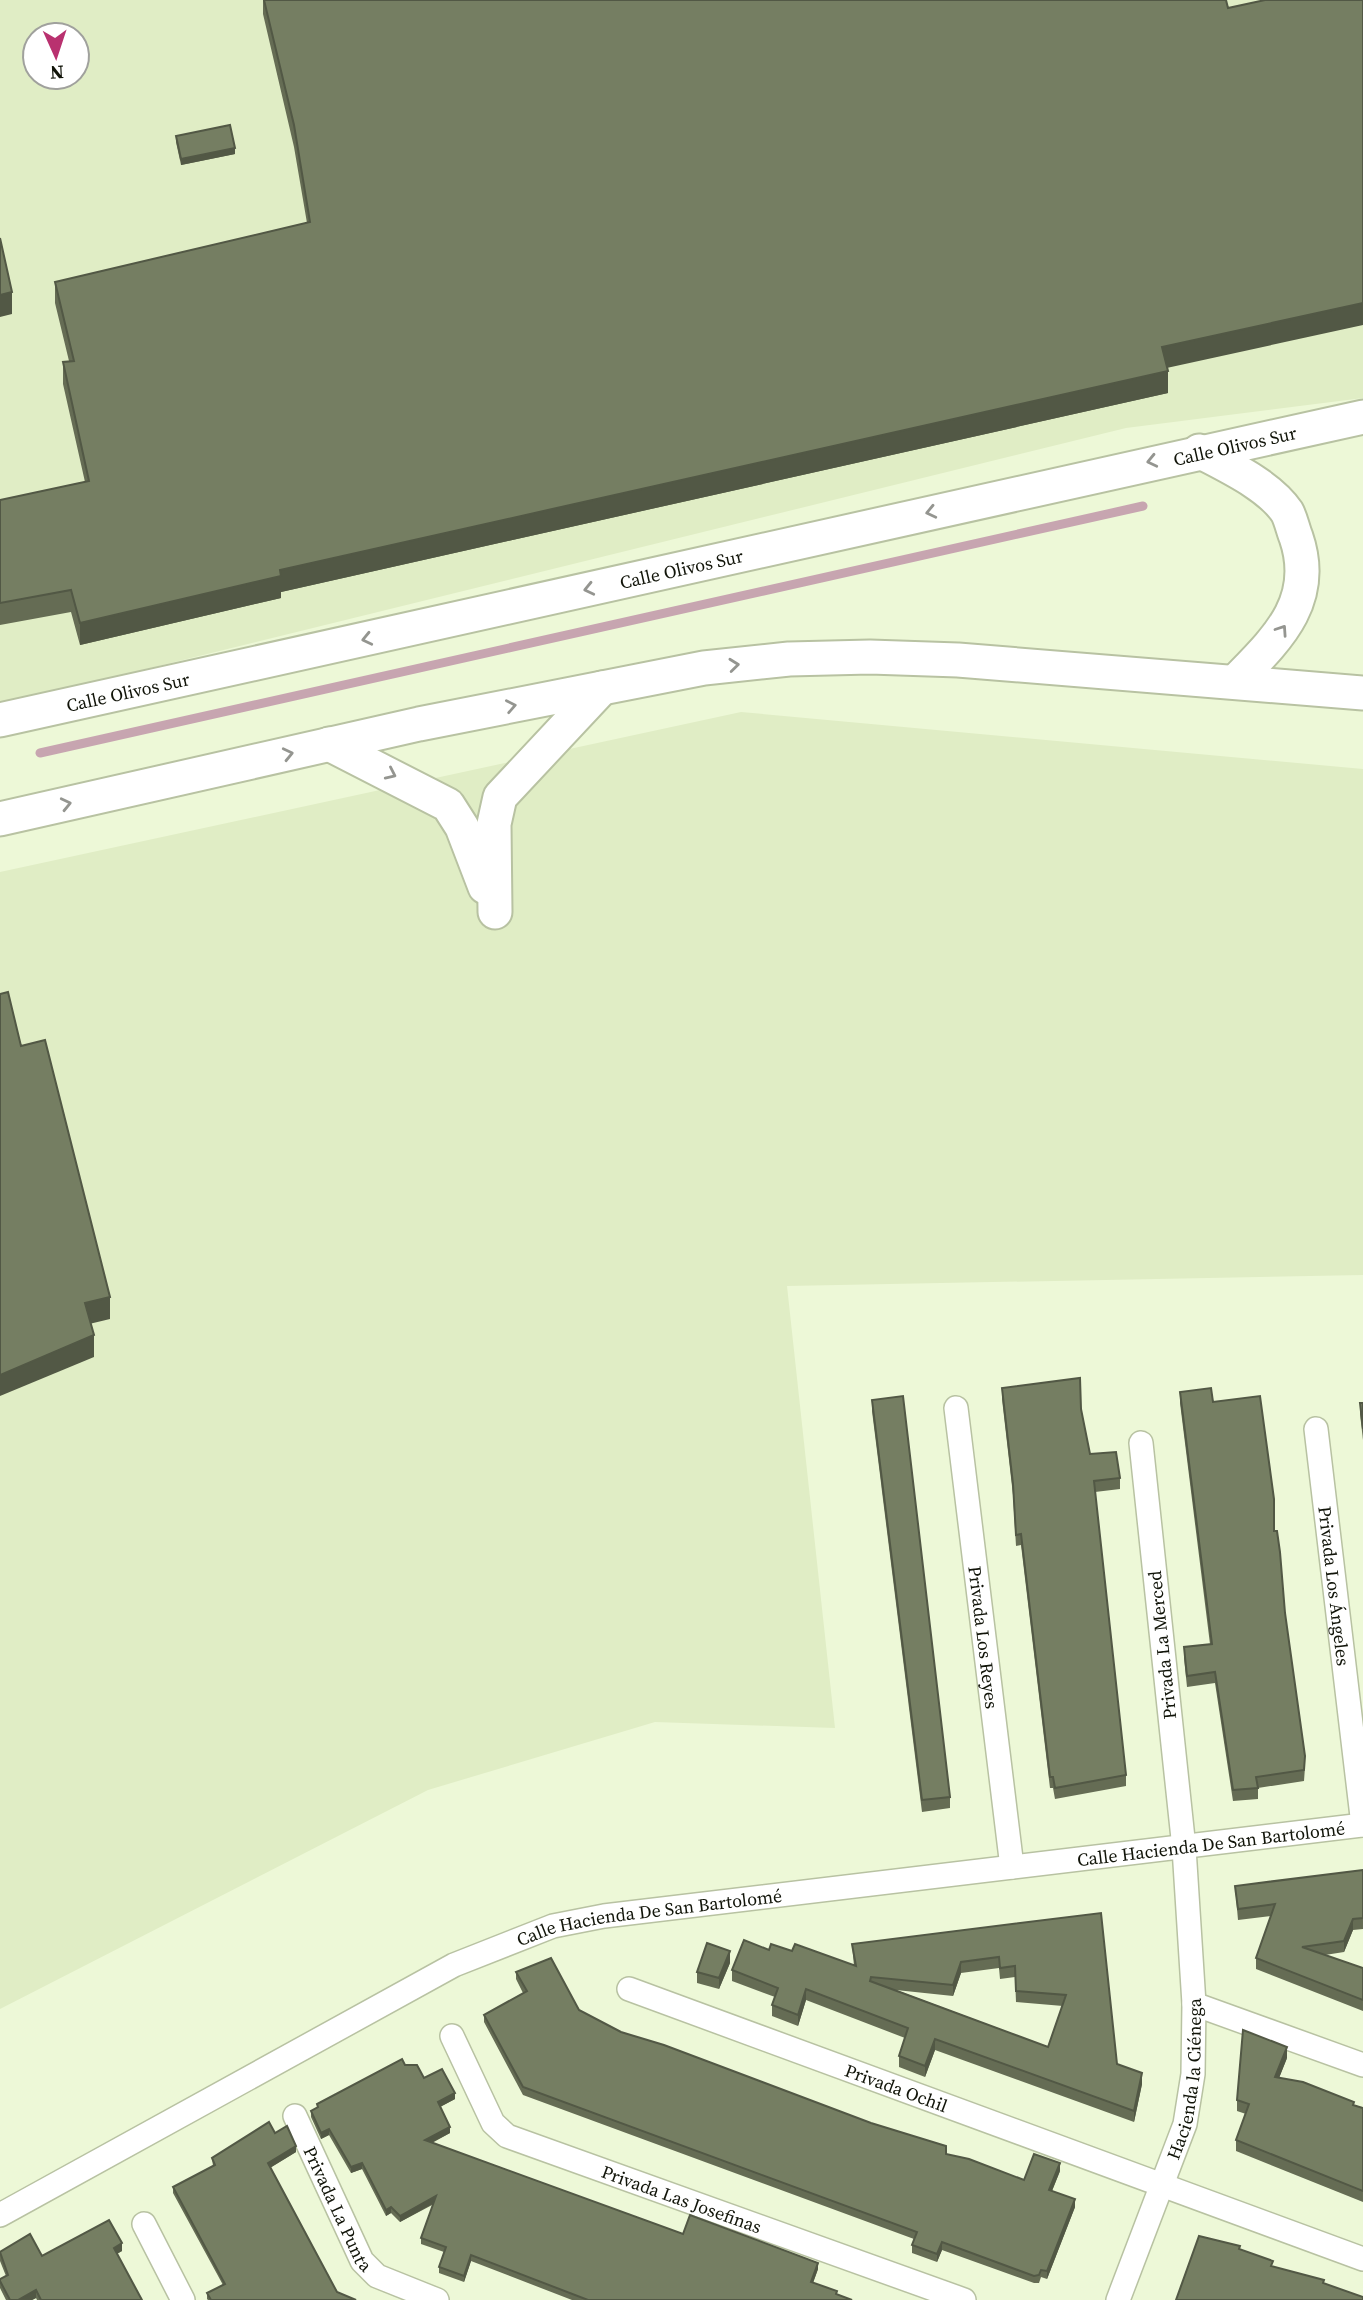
<svg xmlns="http://www.w3.org/2000/svg" width="1363" height="2300" viewBox="0 0 1363 2300" font-family="'Source Serif 4',serif">
  <rect width="100%" height="100%" fill="#edf8d7"/>
  <g fill="#e0edc5" fill-rule="evenodd">
    <path d="M0,0H1363V398L1126,428L0,705ZM35,35H77V77H35Z"/>
    <polygon points="741,712 1363,769 1363,1275 787,1286 835,1728 655,1722 428,1790 0,2009 0,872"/>
  </g>
  <g fill="none" stroke-linecap="round" stroke-linejoin="round">
    <polyline stroke="#c7a5b0" stroke-width="9" points="40,753 1143,506"/>
    <defs>
      <g id="minor">
        <path id="s1" d="M956,1408L1012,1867"/>
        <path id="s2" d="M1316,1429L1363,1825"/>
        <path id="s3" d="M629,1989L1363,2259"/>
        <polyline points="1194,2004 1363,2065"/>
        <path id="s4" d="M452,2036L493,2123L507,2136L964,2300"/>
        <path id="s5" d="M295,2116L362,2261L377,2276L437,2300"/>
        <path id="s6" d="M0,2215L454,1965L553,1926L604,1916L1363,1825"/>
        <polyline points="144,2224 183,2300"/>
        <path id="s7" d="M1118,2300L1185,2124L1193,2074L1194,2004L1184,1848L1141,1443"/>
      </g>
      <g id="secondary">
        <path d="M1199,451C1227,466 1269,485 1287,512C1291,519 1293,530 1296,537C1318,601 1277,639 1236,681"/>
        <path id="s8" d="M0,720L1363,417"/>
        <polyline points="329,744 448,805 462,827 485,887"/>
        <polyline points="0,819 419,724 704,668 789,659 870,657 958,660 1363,693"/>
        <polyline points="495,912 494,824 500,797 602,688"/>
      </g>
    </defs>
    <use href="#minor" stroke="#b8c2a2" stroke-width="26"/>
    <use href="#secondary" stroke="#b8c2a2" stroke-width="37"/>
    <use href="#minor" stroke="#fff" stroke-width="23"/>
    <use href="#secondary" stroke="#fff" stroke-width="33"/>
  </g>
  <g fill="#656c54" fill-rule="evenodd">
    <polygon points="263,0 1226,0 1167,368 1168,393 281,592 281,598 80,645 71,612 0,625 0,500 85,482 63,384 63,362 69,361 55,303 55,282 307,223 294,147 263,14"/>
    <polygon points="176,136 235,154 181,165 176,142"/>
    <polygon points="1002,1388 1081,1409 1090,1454 1120,1478 1120,1489 1095,1492 1126,1775 1126,1786 1055,1799 1053,1788 1050,1788 1021,1545 1016,1546 1013,1495 1002,1399"/>
    <polygon points="1180,1392 1213,1402 1274,1531 1305,1767 1304,1781 1258,1788 1258,1799 1233,1801 1215,1683 1187,1687 1184,1658 1184,1647 1210,1644 1180,1403"/>
    <polygon points="872,1400 950,1797 950,1808 922,1812 872,1411"/>
    <polygon points="1360,1403 1363,1403 1363,1440 1360,1414"/>
    <polygon points="1363,1870 1363,1929 1353,1930 1344,1952 1325,1955 1363,1968 1363,2011 1256,1969 1256,1958 1271,1916 1238,1920 1235,1886"/>
    <path d="M1101,1913L1117,2064L1142,2084L1134,2122L935,2050L925,2077L899,2067V2056L905,2038L806,2000L798,2026L772,2016V2005L775,1997L732,1981V1970L769,1950L792,1951L854,1966L852,1944ZM999,1968L1000,1979L1015,1977L1016,2002L1063,2006L1048,2047L896,1990L953,1996L961,1973Z"/>
    <polygon points="730,1963 719,1989 697,1983 697,1972"/>
    <polygon points="516,1972 579,2010 621,2032 946,2154 1024,2180 1060,2171 1052,2191 1075,2207 1047,2279 1041,2277 1039,2283 1034,2283 942,2250 937,2262 912,2253 912,2245 914,2239 523,2095 484,2022 484,2015 523,1993 516,1979"/>
    <polygon points="1287,2058 1279,2078 1363,2108 1363,2202 1236,2151 1236,2140 1246,2114 1237,2111 1237,2100"/>
    <polygon points="405,2065 455,2099 440,2107 450,2133 432,2143 683,2234 818,2269 813,2283 837,2294 852,2300 572,2300 471,2261 464,2282 439,2273 439,2267 444,2252 421,2244 421,2238 434,2204 400,2222 391,2213 386,2216 362,2169 351,2173 329,2135 321,2139 311,2117 311,2111 317,2108 317,2104"/>
    <polygon points="275,2133 296,2152 270,2168 337,2292 356,2300 208,2300 207,2299 207,2293 223,2285 173,2193 173,2187 213,2166 212,2158"/>
    <polygon points="122,2251 117,2254 142,2300 37,2300 36,2298 32,2300 6,2300 0,2288 0,2279 6,2276 0,2261 0,2252 42,2256"/>
  </g>
  <g fill="#525845">
    <polygon points="235,148 235,154 181,165 181,159"/>
    <polygon points="12,292 12,314 0,317 0,295"/>
    <polygon points="1363,303 1363,325 1162,369 1162,347"/>
    <polygon points="1168,371 1168,393 281,592 281,598 80,645 80,623 280,570"/>
    <polygon points="110,1297 110,1319 85,1325 85,1303"/>
    <polygon points="94,1335 94,1357 0,1396 0,1375"/>
    <polygon points="1353,1919 1353,1930 1344,1952 1344,1941"/>
    <polygon points="730,1951 730,1963 719,1989 719,1978"/>
    <polygon points="961,1962 961,1973 953,1996 953,1985"/>
    <polygon points="806,1989 806,2000 798,2026 798,2015"/>
    <polygon points="935,2039 935,2050 925,2077 925,2066"/>
    <polygon points="1287,2047 1287,2058 1275,2088 1275,2077"/>
    <polygon points="1142,2073 1142,2084 1134,2122 1134,2111"/>
    <polygon points="455,2093 455,2099 438,2108 438,2102"/>
    <polygon points="450,2127 450,2133 425,2146 425,2140"/>
    <polygon points="329,2129 329,2135 321,2139 321,2133"/>
    <polygon points="296,2146 296,2152 268,2169 268,2163"/>
    <polygon points="362,2163 362,2169 351,2173 351,2167"/>
    <polygon points="1060,2163 1060,2171 1049,2198 1049,2190"/>
    <polygon points="436,2196 436,2202 400,2222 400,2216"/>
    <polygon points="1075,2199 1075,2207 1047,2279 1047,2271"/>
    <polygon points="391,2207 391,2213 386,2216 386,2210"/>
    <polygon points="942,2242 942,2250 937,2262 937,2254"/>
    <polygon points="122,2243 122,2251 114,2255 114,2248"/>
    <polygon points="471,2255 471,2261 464,2282 464,2276"/>
    <polygon points="818,2263 818,2269 811,2288 811,2282"/>
    <polygon points="36,2290 36,2298 32,2300 18,2300"/>
  </g>
  <g fill="#757e62" stroke="#525845" stroke-width="2" fill-rule="evenodd">
    <polygon points="264,0 1226,0 1228,8 1265,0 1363,0 1363,303 1162,347 1168,371 280,570 281,576 80,623 71,590 0,603 0,500 89,481 63,362 74,361 55,282 310,222 294,125"/>
    <polygon points="230,125 235,148 181,159 176,136"/>
    <polygon points="0,238 12,292 0,295"/>
    <polygon points="8,992 21,1046 45,1040 110,1297 85,1303 94,1335 0,1375 0,994"/>
    <polygon points="1080,1378 1081,1409 1090,1454 1116,1452 1120,1478 1094,1481 1126,1775 1055,1788 1053,1777 1050,1777 1021,1534 1016,1535 1013,1484 1002,1388"/>
    <polygon points="1211,1388 1213,1402 1260,1396 1274,1499 1274,1531 1277,1531 1280,1552 1285,1613 1305,1756 1304,1770 1256,1777 1258,1788 1233,1790 1215,1672 1187,1676 1184,1647 1212,1644 1180,1392"/>
    <polygon points="903,1396 950,1797 922,1800 872,1400"/>
    <polygon points="1360,1403 1363,1403 1363,1429"/>
    <polygon points="1363,1870 1363,1918 1353,1919 1344,1941 1302,1947 1363,1968 1363,2000 1256,1958 1275,1904 1238,1909 1235,1886"/>
    <path d="M1101,1913L1117,2064L1142,2073L1134,2111L935,2039L925,2066L899,2056L908,2028L806,1989L798,2015L772,2005L778,1988L732,1970L744,1940L769,1950L771,1944L792,1951L795,1944L856,1966L852,1944ZM999,1957L1000,1968L1015,1966L1016,1991L1066,1995L1048,2047L870,1981L871,1977L953,1985L961,1962Z"/>
    <polygon points="707,1943 730,1951 719,1978 697,1972"/>
    <polygon points="551,1958 579,2010 621,2032 664,2045 871,2123 946,2146 946,2154 969,2159 1024,2180 1034,2154 1060,2163 1049,2190 1075,2199 1047,2271 1041,2270 1039,2275 1034,2276 942,2242 937,2254 912,2245 917,2232 523,2087 484,2015 527,1991 516,1972"/>
    <polygon points="1243,2030 1287,2047 1275,2077 1303,2082 1354,2102 1353,2105 1363,2108 1363,2191 1236,2140 1249,2104 1237,2100"/>
    <polygon points="402,2059 405,2065 417,2065 424,2078 442,2069 455,2093 438,2102 450,2127 425,2140 683,2234 690,2215 818,2263 811,2282 837,2291 836,2294 852,2300 588,2300 471,2255 464,2276 439,2267 446,2247 421,2238 436,2196 400,2216 391,2207 386,2210 362,2163 351,2167 329,2129 321,2133 311,2111 318,2107 317,2104"/>
    <polygon points="269,2122 275,2133 287,2126 296,2146 268,2163 337,2292 356,2300 211,2300 207,2293 225,2284 173,2187 215,2165 212,2158"/>
    <polygon points="109,2220 122,2243 114,2248 142,2300 41,2300 36,2290 18,2300 10,2300 0,2281 0,2279 8,2275 0,2252 30,2234 42,2256"/>
    <polygon points="1199,2236 1240,2246 1239,2249 1273,2261 1271,2266 1324,2280 1323,2283 1363,2297 1363,2300 1176,2300"/>
  </g>
  <defs><path id="oneway-chevron" d="M-2-3.5L2.5 0L-2 3.5" fill="none" stroke-width="1.6" stroke-linecap="round" stroke-linejoin="round" transform="scale(1.75)"/></defs>
  <g stroke="#949590">
    <use href="#oneway-chevron" transform="translate(1152 461) rotate(167)"/>
    <use href="#oneway-chevron" transform="translate(931 512) rotate(167)"/>
    <use href="#oneway-chevron" transform="translate(589 589) rotate(167)"/>
    <use href="#oneway-chevron" transform="translate(1282 630) rotate(-56)"/>
    <use href="#oneway-chevron" transform="translate(367 639) rotate(167)"/>
    <use href="#oneway-chevron" transform="translate(734 665) rotate(-6)"/>
    <use href="#oneway-chevron" transform="translate(511 706) rotate(-11)"/>
    <use href="#oneway-chevron" transform="translate(288 754) rotate(-13)"/>
    <use href="#oneway-chevron" transform="translate(391 774) rotate(25)"/>
    <use href="#oneway-chevron" transform="translate(66 804) rotate(-13)"/>
  </g>
  <g text-anchor="middle" dominant-baseline="central" stroke-width="5" stroke-linejoin="round" paint-order="stroke">
    <g font-size="18" fill="#111409" stroke="#fff">
      <text stroke="none"><textPath href="#s8" startOffset="1265">Calle Olivos Sur</textPath></text>
      <text stroke="none"><textPath href="#s8" startOffset="698">Calle Olivos Sur</textPath></text>
      <text stroke="none"><textPath href="#s8" startOffset="131">Calle Olivos Sur</textPath></text>
      <text stroke="none"><textPath href="#s2" startOffset="158">Privada Los Ángeles</textPath></text>
      <text stroke="none"><textPath href="#s1" startOffset="231">Privada Los Reyes</textPath></text>
      <text transform="translate(1162 1645) rotate(-96)">Privada La Merced</text>
      <text stroke="none"><textPath href="#s6" startOffset="1288">Calle Hacienda De San Bartolomé</textPath></text>
      <text stroke="none"><textPath href="#s6" startOffset="721">Calle Hacienda De San Bartolomé</textPath></text>
      <text stroke="none"><textPath href="#s7" startOffset="233">Hacienda la Ciénega</textPath></text>
      <text stroke="none"><textPath href="#s3" startOffset="285">Privada Ochil</textPath></text>
      <text stroke="none"><textPath href="#s4" startOffset="301">Privada Las Josefinas</textPath></text>
      <text stroke="none"><textPath href="#s5" startOffset="102">Privada La Punta</textPath></text>
    </g>
  </g>
  <g transform="translate(56 56) rotate(177)"><circle r="33" fill="#ffffff" stroke="#a0a19d" stroke-width="2"/>
  <path d="M0-5L12 26L0 18L-12 26Z" fill="#b9316f"/>
  <text y="-10" font-size="19" font-weight="bold" text-anchor="middle" fill="#111409">N</text>
  </g>
</svg>
